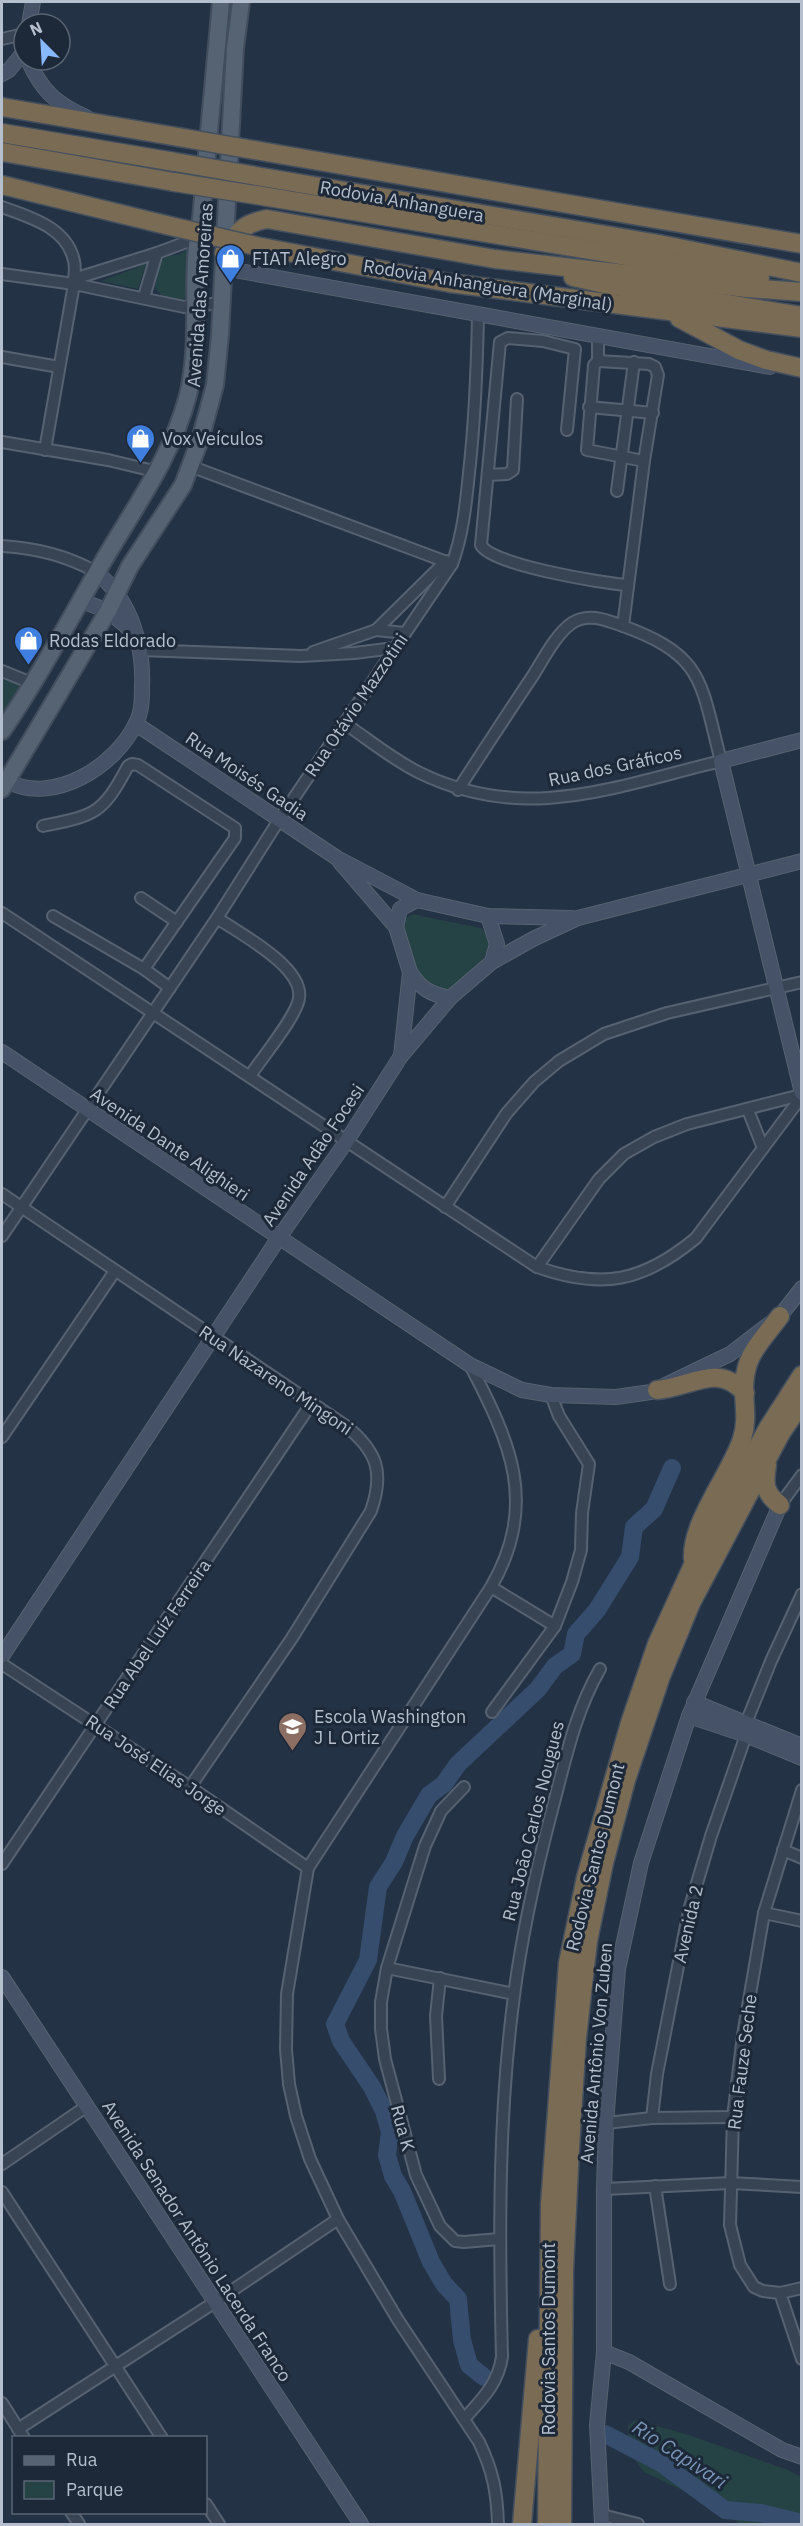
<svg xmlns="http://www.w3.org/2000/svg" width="803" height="2526" viewBox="0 0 803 2526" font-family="'IBM Plex Sans',sans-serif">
  <rect width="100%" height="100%" fill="#233244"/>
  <g fill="#254245">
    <polygon points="194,245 184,302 161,295 155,288 159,261 169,256 180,254"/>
    <polygon points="146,264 138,289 101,281"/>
    <polygon points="2,679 23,685 2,729"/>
    <path d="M412,914L481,928L489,935C493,962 461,979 443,996L422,988L402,926L405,919Z"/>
    <polygon points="635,2420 689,2435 788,2470 801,2477 801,2524 742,2524 701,2504 690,2494 644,2472 633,2457 628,2441 628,2426"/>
  </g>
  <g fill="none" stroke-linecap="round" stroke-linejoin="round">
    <g stroke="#364d6d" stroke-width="18">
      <polyline points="484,2377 469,2365 462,2340 458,2299 444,2284 431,2262 402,2191 393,2176 387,2155 390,2132 384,2111 372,2087 341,2041 335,2024 368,1960 378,1887 394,1862 405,1836 429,1795 444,1784 458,1764 538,1689 555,1666 572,1654 576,1634 597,1610 630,1557 634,1527 654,1509 672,1468"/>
      <polyline points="605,2434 661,2463 725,2510 761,2513 802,2523"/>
    </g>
    <defs>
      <g id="street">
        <polyline points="2,39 24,34"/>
        <path d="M2,207C29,217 67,227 74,261C76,268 74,276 74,284L45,450"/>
        <polyline points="2,274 74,284 184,307 221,303"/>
        <polyline points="74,279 157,253 197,238"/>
        <polyline points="144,297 157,253"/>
        <polyline points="2,357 59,367"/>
        <polyline points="598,361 598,337"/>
        <polyline points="589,407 653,413"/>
        <path d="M567,430L575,349L543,341L508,338L500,342L481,545C491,565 602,583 627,585"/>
        <polyline points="2,442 108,460 158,472"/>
        <polyline points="190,466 452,564"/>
        <polyline points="488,475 507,474 513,470 517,399"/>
        <polyline points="617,491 634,362"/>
        <path d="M2,546C35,548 68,556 96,572"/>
        <polyline points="623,626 644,461 658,375 655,367 649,364 598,361 594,365 587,450 644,461"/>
        <polyline points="376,630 446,561"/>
        <polyline points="141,650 301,656 354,653 395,648"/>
        <polyline points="313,652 376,630 405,633"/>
        <polyline points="2,671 34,684"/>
        <path d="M344,723C368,739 393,760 420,773C525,824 614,787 721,761C700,681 705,655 620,625C604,619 587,613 572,623C556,634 544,658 534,674C508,713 483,751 458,790"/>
        <path d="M43,826C95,815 102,815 128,766L132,764L138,765L235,828V838L144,969"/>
        <polyline points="141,898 177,922"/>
        <path d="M2,913L537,1267C602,1290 643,1282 696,1238L802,1096"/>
        <polyline points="53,916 144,969 170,988"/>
        <path d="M217,918C239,933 304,967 299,998C297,1016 261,1059 250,1076"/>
        <polyline points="748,1110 763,1148"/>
        <path d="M2,1194L346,1426C378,1452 384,1473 371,1511L292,1638L190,1787"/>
        <polyline points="445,1207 506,1114 534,1082 559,1061 604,1034 667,1013 802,982"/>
        <path d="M2,1236L217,918L279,820L452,564C463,535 466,503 469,473C475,420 477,368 478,315"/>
        <polyline points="537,1267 599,1179 624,1154 654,1137 687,1124 801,1095"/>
        <path d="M470,1365C510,1442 539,1504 491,1587L308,1868L287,1994L286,2049L289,2084L296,2116L310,2159L338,2219L398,2320L479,2442C493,2471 497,2492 498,2524"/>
        <polyline points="2,1437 115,1271"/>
        <polyline points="780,1505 802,1475"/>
        <polyline points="491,1587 555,1626"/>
        <polyline points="2,1664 190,1787 308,1868"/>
        <polyline points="492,1712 555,1626 572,1582 581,1550 582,1513 589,1464 559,1416 551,1395"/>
        <polyline points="746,1723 771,1661 802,1594"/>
        <polyline points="464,1787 441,1811 425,1846 387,1968 381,2002 381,2029 385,2059 416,2175 440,2226 455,2241 464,2242 499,2239"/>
        <polyline points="802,1790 764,1913 743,2035 733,2117 730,2225 740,2265 754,2287 763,2291 780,2293 802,2288"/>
        <polyline points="783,1850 802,1858"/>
        <polyline points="2,1864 311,1404"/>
        <polyline points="764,1913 802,1921"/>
        <polyline points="387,1968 514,1994"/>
        <polyline points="439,2079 436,2016 440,1978"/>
        <polyline points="652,2118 657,2074 689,1910 711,1836 746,1735"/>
        <polyline points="606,2123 652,2118 733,2117"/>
        <polyline points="2,2164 87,2106"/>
        <polyline points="655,2186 670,2284"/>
        <polyline points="604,2189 731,2183 802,2187"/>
        <polyline points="2,2192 162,2438"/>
        <polyline points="780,2293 802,2359"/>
        <polyline points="2,2403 24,2438"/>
        <path d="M464,2419C482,2399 498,2384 502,2357C499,2237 498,2116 514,1996C522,1932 536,1871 552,1810C565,1761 575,1712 600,1669"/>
        <polyline points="18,2429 215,2302 338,2219"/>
        <polyline points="206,2504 219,2524"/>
        <polyline points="71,2512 79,2524"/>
        <polyline points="602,2515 638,2524"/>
      </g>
      <g id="secondary">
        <polyline points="29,24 33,2"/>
        <path d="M28,60C42,91 55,103 86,117"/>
        <polyline points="2,74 9,70 24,52"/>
        <polyline points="223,268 770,367"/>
        <polyline points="82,601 108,611 134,633"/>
        <polyline points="136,724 337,858 417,900 488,916 572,918"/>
        <polyline points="802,740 721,761 802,1093"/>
        <path d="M7,781C53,806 116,766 136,723C142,712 142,699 142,687C144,645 131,600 96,572"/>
        <polyline points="340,862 396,927 410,972 401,1056"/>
        <polyline points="488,916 497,944 492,962"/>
        <polyline points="396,927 400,909 417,900"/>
        <path d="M410,972C421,989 430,994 450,998"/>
        <polyline points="2,1052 470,1365 522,1390 551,1395 616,1397 651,1392 730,1354 780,1316 802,1288"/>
        <polyline points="2,1656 278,1239 346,1142 401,1056 450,998 492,962 533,939 578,918 802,861"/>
        <polyline points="694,1702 802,1746"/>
        <polyline points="689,1716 746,1735 802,1758"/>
        <polyline points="2,1977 361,2524"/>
        <polyline points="604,2352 629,2362 782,2450 802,2457"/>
        <polyline points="602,2524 597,2425 604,2352 604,2189 606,2123 618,1969 641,1863 689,1716 780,1505"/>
      </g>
      <g id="primary">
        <path d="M2,731C37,680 66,626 97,572C130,513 171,461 188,395C202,337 189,276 201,219L221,2"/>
        <polyline points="2,789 108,611 130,566 183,485 200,440 215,385 220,335 235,48 241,2"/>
      </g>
      <g id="highway">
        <polyline points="2,107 178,137"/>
        <polyline points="2,133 175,162"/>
        <polyline points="260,151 802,244"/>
        <polyline points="2,152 174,182"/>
        <polyline points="256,176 659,244 802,273"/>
        <polyline points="2,185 166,225"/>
        <polyline points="256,195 760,278"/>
        <polyline points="256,246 450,283 802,328"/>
        <path d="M224,253C238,232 241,224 267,219L495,259L747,288L802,292"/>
        <polyline points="573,277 609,285 802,316"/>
        <polyline points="679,318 739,350 766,360 802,368"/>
        <path d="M657,1390C693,1387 717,1362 745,1393"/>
        <path d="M767,1465C764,1484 764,1493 780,1505"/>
        <path d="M693,1559C691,1522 730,1475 742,1439C750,1414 740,1394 746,1371C750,1350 768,1333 780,1316"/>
        <polyline points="522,2524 538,2339"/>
        <polyline points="547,2524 550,2204 568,1963 586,1877 630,1723 657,1644 693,1565 768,1428 802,1375"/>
        <polyline points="562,2524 564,2270 570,2148 577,2038 588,1941 604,1863 626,1780 661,1676 691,1603 781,1433 802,1402"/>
      </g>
    </defs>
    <use href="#street" stroke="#566271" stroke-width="14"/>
    <use href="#secondary" stroke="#566271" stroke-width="16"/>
    <use href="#primary" stroke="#424d5d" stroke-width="20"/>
    <use href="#highway" stroke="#434f5e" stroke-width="21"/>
    <use href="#street" stroke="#384453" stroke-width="10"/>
    <use href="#secondary" stroke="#455267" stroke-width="14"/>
    <use href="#primary" stroke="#566373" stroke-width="16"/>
    <use href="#highway" stroke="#7a6b54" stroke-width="18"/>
    <defs>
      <g id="highway-bridge">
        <polyline points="178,137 260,151"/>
        <polyline points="175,162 256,176"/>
        <polyline points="174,182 256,195"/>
        <polyline points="166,225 256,246"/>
      </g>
    </defs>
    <use href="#highway-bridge" stroke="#434f5e" stroke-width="21" stroke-linecap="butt"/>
    <use href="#highway-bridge" stroke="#7a6b54" stroke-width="18"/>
  </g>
  <defs>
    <symbol id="shop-pin" viewBox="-11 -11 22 30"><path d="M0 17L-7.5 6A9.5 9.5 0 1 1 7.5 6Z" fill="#3f7fe0" stroke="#1d2939"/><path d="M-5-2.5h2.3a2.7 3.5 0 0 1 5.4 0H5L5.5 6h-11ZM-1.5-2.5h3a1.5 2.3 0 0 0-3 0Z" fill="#fff"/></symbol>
    <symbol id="school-pin" viewBox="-11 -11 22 30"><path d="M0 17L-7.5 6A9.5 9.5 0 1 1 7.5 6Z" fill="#8d6e63" stroke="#1d2939"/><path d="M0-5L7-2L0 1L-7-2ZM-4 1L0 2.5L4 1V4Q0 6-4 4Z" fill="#fff"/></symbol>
  </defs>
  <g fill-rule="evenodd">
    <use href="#shop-pin" x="214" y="242" width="33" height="45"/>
    <use href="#shop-pin" x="124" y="422" width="33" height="45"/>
    <use href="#shop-pin" x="12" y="624" width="33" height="45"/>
    <use href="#school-pin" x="276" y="1710" width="33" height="45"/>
  </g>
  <g text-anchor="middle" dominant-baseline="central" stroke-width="6" stroke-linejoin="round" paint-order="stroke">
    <g font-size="18" fill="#b5bfcd" stroke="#1d2939">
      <text transform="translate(402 201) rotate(10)">Rodovia Anhanguera</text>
      <text transform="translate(488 285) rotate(9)">Rodovia Anhanguera (Marginal)</text>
      <text transform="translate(200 295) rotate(-86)">Avenida das Amoreiras</text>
      <text transform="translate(356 705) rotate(-56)">Rua Otávio Mazzotini</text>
      <text transform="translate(615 766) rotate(-12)">Rua dos Gráficos</text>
      <text transform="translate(247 776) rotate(34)">Rua Moisés Gadia</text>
      <text transform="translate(170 1144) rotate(34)">Avenida Dante Alighieri</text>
      <text transform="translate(313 1155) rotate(-56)">Avenida Adão Focesi</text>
      <text transform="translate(276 1380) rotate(34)">Rua Nazareno Mingoni</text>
      <text transform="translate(157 1634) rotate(-56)">Rua Abel Luíz Ferreira</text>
      <text transform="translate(156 1765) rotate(34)">Rua José Elias Jorge</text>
      <text transform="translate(533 1821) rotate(-76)">Rua João Carlos Nougues</text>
      <text transform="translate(595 1857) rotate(-76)">Rodovia Santos Dumont</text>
      <text transform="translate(688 1924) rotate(-77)">Avenida 2</text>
      <text transform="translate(596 2053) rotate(-85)">Avenida Antônio Von Zuben</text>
      <text transform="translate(742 2062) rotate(-83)">Rua Fauze Seche</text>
      <text transform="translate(403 2128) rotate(75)">Rua K</text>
      <text transform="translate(197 2241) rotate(57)">Avenida Senador Antônio Lacerda Franco</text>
      <text transform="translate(548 2339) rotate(-90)">Rodovia Santos Dumont</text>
    </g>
    <g font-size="18" fill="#b5bfcd" stroke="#1d2939" text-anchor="start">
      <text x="252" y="258">FIAT Alegro</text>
      <text x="162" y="438">Vox Veículos</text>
      <text x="49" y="640">Rodas Eldorado</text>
      <text x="314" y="1716">Escola Washington<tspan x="314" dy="21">J L Ortiz</tspan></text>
    </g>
    <g font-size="20" font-style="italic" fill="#7a95b8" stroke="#1d2939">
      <text transform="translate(680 2454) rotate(33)">Rio Capivari</text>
    </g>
  </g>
  <rect width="803" height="2526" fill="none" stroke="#b5bfcd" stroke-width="6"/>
  <rect x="12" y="2436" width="195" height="78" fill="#1d2939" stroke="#5a6574" stroke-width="1.5"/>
  <rect x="24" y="2456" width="30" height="9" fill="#566373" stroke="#5a6574" stroke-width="1.5"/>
  <text x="66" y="2466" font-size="18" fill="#b5bfcd">Rua</text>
  <rect x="24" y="2481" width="30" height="18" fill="#254245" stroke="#5a6574" stroke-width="1.5"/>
  <text x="66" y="2496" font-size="18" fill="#b5bfcd">Parque</text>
  <g transform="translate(42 42) rotate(336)"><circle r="28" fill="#1d2939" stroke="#5a6574" stroke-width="1.5"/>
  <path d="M0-4.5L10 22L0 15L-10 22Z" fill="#88b8ff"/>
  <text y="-9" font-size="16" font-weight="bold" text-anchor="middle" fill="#b5bfcd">N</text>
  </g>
</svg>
